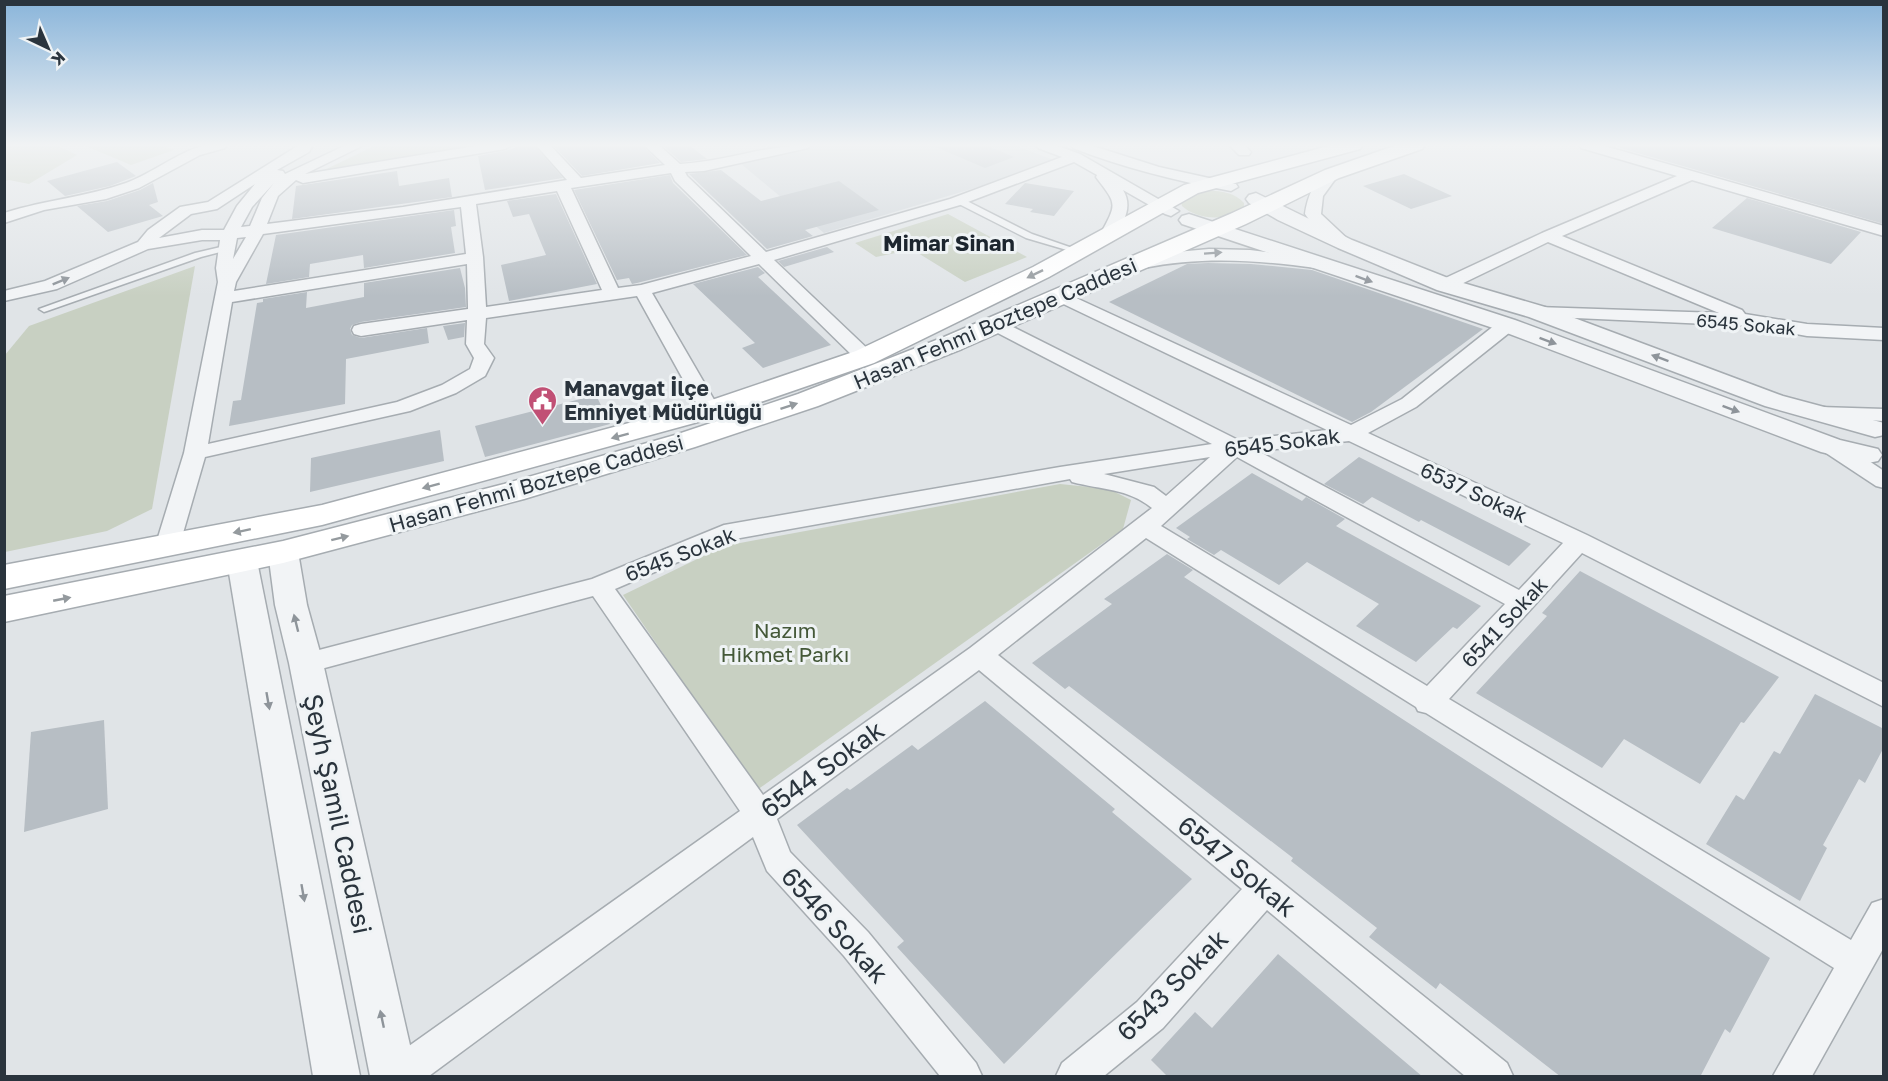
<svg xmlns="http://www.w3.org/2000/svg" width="1888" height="1081" viewBox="0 0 1888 1081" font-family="'Golos Text',sans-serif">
  <rect width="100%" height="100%" fill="#e0e4e7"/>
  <polygon fill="#ced4d9" points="822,145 1013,145 1054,160 988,184 824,233 740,163"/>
  <g fill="#c8d0c2">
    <polygon points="4,145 56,145 77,155 29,184 9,180 5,181"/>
    <polygon points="94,145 160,145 174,150 131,165 88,147"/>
    <polygon points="376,145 497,145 312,176"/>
    <path d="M1200,191C1215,190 1234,191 1244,203V207C1229,222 1197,220 1182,206L1181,202Z"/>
    <polygon points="948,214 1027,257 965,282 918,253 905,251 876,257 855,243"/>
    <polygon points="195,266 152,509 107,531 5,552 5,355 29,326"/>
    <polygon points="1060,484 1109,489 1131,500 1123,529 757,790 623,595 724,546"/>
  </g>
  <g fill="#b7bec4">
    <polygon points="523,145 534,145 563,178 485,190 478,156 505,151"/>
    <polygon points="553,145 642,145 660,163 582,176"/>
    <polygon points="662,145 689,145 707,159 681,162"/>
    <polygon points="931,145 985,145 1014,157 985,168"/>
    <polygon points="1620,145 1884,145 1884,224 1620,148"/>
    <polygon points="117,162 136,176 110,186 65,196 47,181"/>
    <polygon points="721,170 761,201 839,181 879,210 805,230 813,236 767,249 689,174"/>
    <polygon points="397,171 399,186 449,178 452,197 292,219 296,186"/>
    <polygon points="1404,174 1452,196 1411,209 1363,186"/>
    <polygon points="670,175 673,183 747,255 637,283 632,284 629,278 617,280 574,190"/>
    <polygon points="153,183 158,202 149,205 163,216 108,232 77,206 107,201 140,190"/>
    <polygon points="1025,183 1074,191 1054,216 1030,212 1033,209 1005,204"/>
    <polygon points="556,194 597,284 509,301 501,265 546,255 529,214 513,217 507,201"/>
    <polygon points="1747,198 1861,232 1831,264 1712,228"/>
    <polygon points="454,210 456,226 451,227 455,253 364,268 363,255 310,264 309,277 266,284 276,235"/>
    <polygon points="827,247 834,252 784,267 778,261"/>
    <polygon points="1208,263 1251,264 1312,270 1483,329 1371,412 1352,422 1109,302 1187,264"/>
    <polygon points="758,267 765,273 758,277 831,345 763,368 742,348 755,343 693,284"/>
    <polygon points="460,268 465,288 466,307 361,322 352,325 350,329 352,335 361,338 427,328 429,343 346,359 345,404 229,426 233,401 241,400 257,303 263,302 263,299 307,292 306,308 364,297 364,283"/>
    <polygon points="465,323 464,337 448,340 443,326"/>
    <polygon points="596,395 610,424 485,457 475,426"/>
    <polygon points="440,430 444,461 310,492 311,458"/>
    <polygon points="1359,457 1444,500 1531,544 1509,566 1421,520 1419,522 1372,497 1363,504 1324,484"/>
    <polygon points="1252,473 1302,501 1306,497 1345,519 1336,526 1481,606 1457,629 1453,627 1416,662 1356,626 1379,604 1307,562 1279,585 1221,550 1214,555 1187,539 1190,537 1176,528"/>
    <polygon points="1167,554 1193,570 1184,577 1770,958 1730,1033 1725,1029 1700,1077 1561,1077 1440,983 1436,989 1369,937 1377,928 1291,861 1293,858 1069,686 1065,689 1032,663 1112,604 1104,599"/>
    <polygon points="1580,571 1779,677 1744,723 1741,722 1700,784 1624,739 1602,768 1476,693 1547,616 1542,613"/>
    <polygon points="1815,694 1884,729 1884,747 1865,783 1859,779 1823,845 1827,848 1800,901 1706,844 1736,795 1744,800 1774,751 1780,754"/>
    <polygon points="985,701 1115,809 1112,812 1192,879 1004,1064 897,947 904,941 797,825 847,788 850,790 912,745 918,750"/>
    <polygon points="104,720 108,809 24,832 31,732"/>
    <polygon points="1278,954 1346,1012 1423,1077 1168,1077 1151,1060 1195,1012 1212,1028"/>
  </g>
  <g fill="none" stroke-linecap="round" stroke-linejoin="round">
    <defs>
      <g id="service">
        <polygon points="957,199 963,199 1032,234 1081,251 1077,253 1026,238 957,203"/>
        <polygon points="225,246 228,246 228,250 201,257 47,311 44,312 39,309 195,253"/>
      </g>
      <g id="minor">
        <path d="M205,145H227L225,148L200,155L139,188L106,199L44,210L4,223V213C45,200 86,197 126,183C153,173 176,153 205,145Z"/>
        <path d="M299,145H313L309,152L277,170L283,171L285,174L346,145H364L305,174L481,145H512L505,149L303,183L296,180L278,196L267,224L403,207L567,180L536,145H550L581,178L665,165L644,145H659L680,164C724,162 765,145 810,145L808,148L704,171L685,172L687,176L766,252L950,199L1062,157L1038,148L1036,145H1055L1080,154L1179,211L1171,216L1165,214L1123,190C1133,206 1124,222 1115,236H1103L1101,233C1118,202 1116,204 1096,177L1097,175L1074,162L960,205L774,260L872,353L875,357L872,361H858L759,264L652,293L720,410L717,414L710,416L703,414L700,410L637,296L486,318L484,344L494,358L485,376L456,393L410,411L205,457L179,547L176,553L167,555L158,553L155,547L184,453L218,282L216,268L220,240H202L148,249L57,289L4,301V291L45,281L138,242L148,230L180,207L208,202ZM671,173L675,181L751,256L641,285L618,288L571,188ZM274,183L262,198L250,226L241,227L252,207ZM255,184L237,206L224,230H202L159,238L191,214L217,209ZM557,191L602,290L486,307L483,257L476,204ZM461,207L466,254L234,291L236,282L263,234ZM246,237L233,259L237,238ZM467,264L468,309L361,324L354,326L352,330L354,334L361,336L467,320L466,344L474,358L470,369L442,385L397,402L208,444L232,302Z"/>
        <path d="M1071,145H1090L1159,167L1236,184L1238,187L1231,191C1177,181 1124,168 1073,148Z"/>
        <polygon points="1229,145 1244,145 1251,152 1249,155 1239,155"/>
        <polygon points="1579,145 1601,145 1884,226 1884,236 1692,180 1562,236 1742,310 1745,314 1807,324 1884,328 1884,340 1807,336 1752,326 1531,316 1528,312 1531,308 1537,307 1719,313 1548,242 1451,289 1439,289 1436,285 1439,281 1542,233 1677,176 1581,148"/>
        <path d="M1332,170L1339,174L1323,196L1321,214L1353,244L1345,249C1329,245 1314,227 1305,214C1307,199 1315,174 1332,170Z"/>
        <path d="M1209,249L1250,250L1316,258L1322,259L1324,263L1322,267L1316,268C1257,260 1202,256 1143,268L1137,267L1135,263L1137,259L1166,253Z"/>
        <path d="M1061,291L1351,425L1402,399L1500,321H1514L1516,325L1514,329L1416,407L1368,433L1587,535L1884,683V707L1582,553L1449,699L1851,940L1872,903L1884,899V947L1812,1076H1773L1834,968L1426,713L1418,711L1416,707L1146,538L998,655L1507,1063L1513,1076H1465L1267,910L1163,1028L1104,1076H1056L1062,1063L1137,1002L1242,889L979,670L777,819L790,852L868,932L976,1063L982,1076H940L844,956L767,871L753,837L429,1076H379L385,1063L740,811L593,596L306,673L296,670L292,663L296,656L592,579L724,525L1060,467L1212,444L990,329L988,325L990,321L997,319L1238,440L1327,430L1055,300L1052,296L1055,292ZM1349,441L1563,543L1519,590L1258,451ZM1210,457L1166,496L1154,487L1104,474ZM1237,457L1505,604L1427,686L1161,526ZM1070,479L1072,482C1102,490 1127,488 1152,508L970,648L763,795L615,589L729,540Z"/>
        <polygon points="1820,407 1884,409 1884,421 1813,417 1810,413 1813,409"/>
        <polygon points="1831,439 1839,441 1884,471 1884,488 1876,486 1823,451 1820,446 1823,441"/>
      </g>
      <g id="tertiary">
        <polygon points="1256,193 1352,240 1453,280 1545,307 1783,396 1884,423 1884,435 1875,437 1765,406 1529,317 1437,290 1338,248 1278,220 1249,203 1246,199 1249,195"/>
        <polygon points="1189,214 1515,320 1840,440 1878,449 1882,455 1878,461 1868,463 1821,452 1499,330 1182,224 1179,220 1182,216"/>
        <polygon points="283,542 294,545 298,552 307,605 323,663 417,1076 370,1076 289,663 275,605 268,552 272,545"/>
        <polygon points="242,551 253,554 257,561 360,1076 313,1076 227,561 231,554"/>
      </g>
      <g id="secondary">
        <polygon points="1332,145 1363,145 1360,149 1198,193 1049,277 874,363 720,416 322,525 4,589 4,565 322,505 700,404 856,351 1033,267 1184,185"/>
        <polygon points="1397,145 1425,145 1422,149 1339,178 1246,224 962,349 818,406 695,447 524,499 283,563 4,622 4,596 283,541 504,484 675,435 798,394 944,337 1230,214 1325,170"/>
      </g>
    </defs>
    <use href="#service" stroke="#a6acb1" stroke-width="3"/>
    <use href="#minor" stroke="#a6acb1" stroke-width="3"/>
    <use href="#tertiary" stroke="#a6acb1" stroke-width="3"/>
    <use href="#secondary" stroke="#a6acb1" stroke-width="3"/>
    <use href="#service" fill="#f2f4f6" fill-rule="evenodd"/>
    <use href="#minor" fill="#f2f4f6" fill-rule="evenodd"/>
    <use href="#tertiary" fill="#f2f4f6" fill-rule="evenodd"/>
    <use href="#secondary" fill="#fff" fill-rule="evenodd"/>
  </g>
  <defs><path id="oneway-solid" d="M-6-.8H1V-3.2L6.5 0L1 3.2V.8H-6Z" transform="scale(1.5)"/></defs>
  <g fill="#8e949a">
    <use href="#oneway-solid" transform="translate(1213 253) rotate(-4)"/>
    <use href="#oneway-solid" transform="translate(1364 279) rotate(20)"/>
    <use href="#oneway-solid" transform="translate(61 281) rotate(-22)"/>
    <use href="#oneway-solid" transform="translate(1548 341) rotate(20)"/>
    <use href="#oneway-solid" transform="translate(1660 358) rotate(-160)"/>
    <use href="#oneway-solid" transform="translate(1731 409) rotate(20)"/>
    <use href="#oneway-solid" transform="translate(296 623) rotate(-104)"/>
    <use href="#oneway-solid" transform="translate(268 701) rotate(80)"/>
    <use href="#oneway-solid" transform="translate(303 893) rotate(80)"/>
    <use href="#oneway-solid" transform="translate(382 1019) rotate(-102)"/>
  </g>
  <g fill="#949a9e">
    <use href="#oneway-solid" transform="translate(1035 274) rotate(154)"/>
    <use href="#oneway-solid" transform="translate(789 406) rotate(-18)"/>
    <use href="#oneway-solid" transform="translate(620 436) rotate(165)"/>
    <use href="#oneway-solid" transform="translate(431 486) rotate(165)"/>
    <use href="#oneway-solid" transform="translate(242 531) rotate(168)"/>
    <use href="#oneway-solid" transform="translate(340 538) rotate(-14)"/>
    <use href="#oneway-solid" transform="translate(62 599) rotate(-11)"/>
  </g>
  <linearGradient id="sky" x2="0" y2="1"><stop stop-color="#8ab5da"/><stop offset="0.49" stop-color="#f1f3f4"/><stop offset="1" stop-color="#f1f3f4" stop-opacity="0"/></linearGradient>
  <rect width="1888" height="296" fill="url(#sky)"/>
  <defs>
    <symbol id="civic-pin" viewBox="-11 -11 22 30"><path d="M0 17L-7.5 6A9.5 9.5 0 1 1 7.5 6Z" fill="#c15075" stroke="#eff3f5"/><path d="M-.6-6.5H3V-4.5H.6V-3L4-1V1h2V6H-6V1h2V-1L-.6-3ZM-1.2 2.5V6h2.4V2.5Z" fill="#fff"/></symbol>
  </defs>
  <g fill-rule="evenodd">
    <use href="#civic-pin" x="526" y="384" width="33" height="45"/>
  </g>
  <g text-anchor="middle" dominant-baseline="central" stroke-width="6" stroke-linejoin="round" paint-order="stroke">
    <g font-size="18" fill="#2a343d" stroke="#eff3f5">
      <text transform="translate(1746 324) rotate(5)">6545 Sokak</text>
    </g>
    <g font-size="21" fill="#2a343d" stroke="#eff3f5">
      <text transform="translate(995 323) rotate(-23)">Hasan Fehmi Boztepe Caddesi</text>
      <text transform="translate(1282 442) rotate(-7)">6545 Sokak</text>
      <text transform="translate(536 483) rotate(-16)">Hasan Fehmi Boztepe Caddesi</text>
      <text transform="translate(1474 492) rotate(25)">6537 Sokak</text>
      <text transform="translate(680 554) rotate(-21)">6545 Sokak</text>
      <text transform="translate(1504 622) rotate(-47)">6541 Sokak</text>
    </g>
    <g font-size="21" font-weight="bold" fill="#2a343d" stroke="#eff3f5" text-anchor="start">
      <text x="564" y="388">Manavgat İlçe<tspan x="564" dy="24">Emniyet Müdürlüğü</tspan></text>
    </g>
    <g font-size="21" fill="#445838" stroke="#eff3f5">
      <text x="785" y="630">Nazım<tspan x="785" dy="24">Hikmet Parkı</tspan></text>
    </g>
    <g font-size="22" font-weight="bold" fill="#1c252e" stroke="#eff3f5">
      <text x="949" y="242">Mimar Sinan</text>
    </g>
    <g font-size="26" fill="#2a343d" stroke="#eff3f5">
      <text transform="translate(822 769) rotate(-36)">6544 Sokak</text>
      <text transform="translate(338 814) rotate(78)">Şeyh Şamil Caddesi</text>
      <text transform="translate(1237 866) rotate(39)">6547 Sokak</text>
      <text transform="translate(835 925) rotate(48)">6546 Sokak</text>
      <text transform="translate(1172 985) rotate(-45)">6543 Sokak</text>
    </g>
  </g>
  <rect width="1888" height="1081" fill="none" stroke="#2a343d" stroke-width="12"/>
  <g transform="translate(48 48) rotate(136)" stroke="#eff3f5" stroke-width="4.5" paint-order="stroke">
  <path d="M0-4.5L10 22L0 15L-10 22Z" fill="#2a343d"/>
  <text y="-9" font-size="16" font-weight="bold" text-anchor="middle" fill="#2a343d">K</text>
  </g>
</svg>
